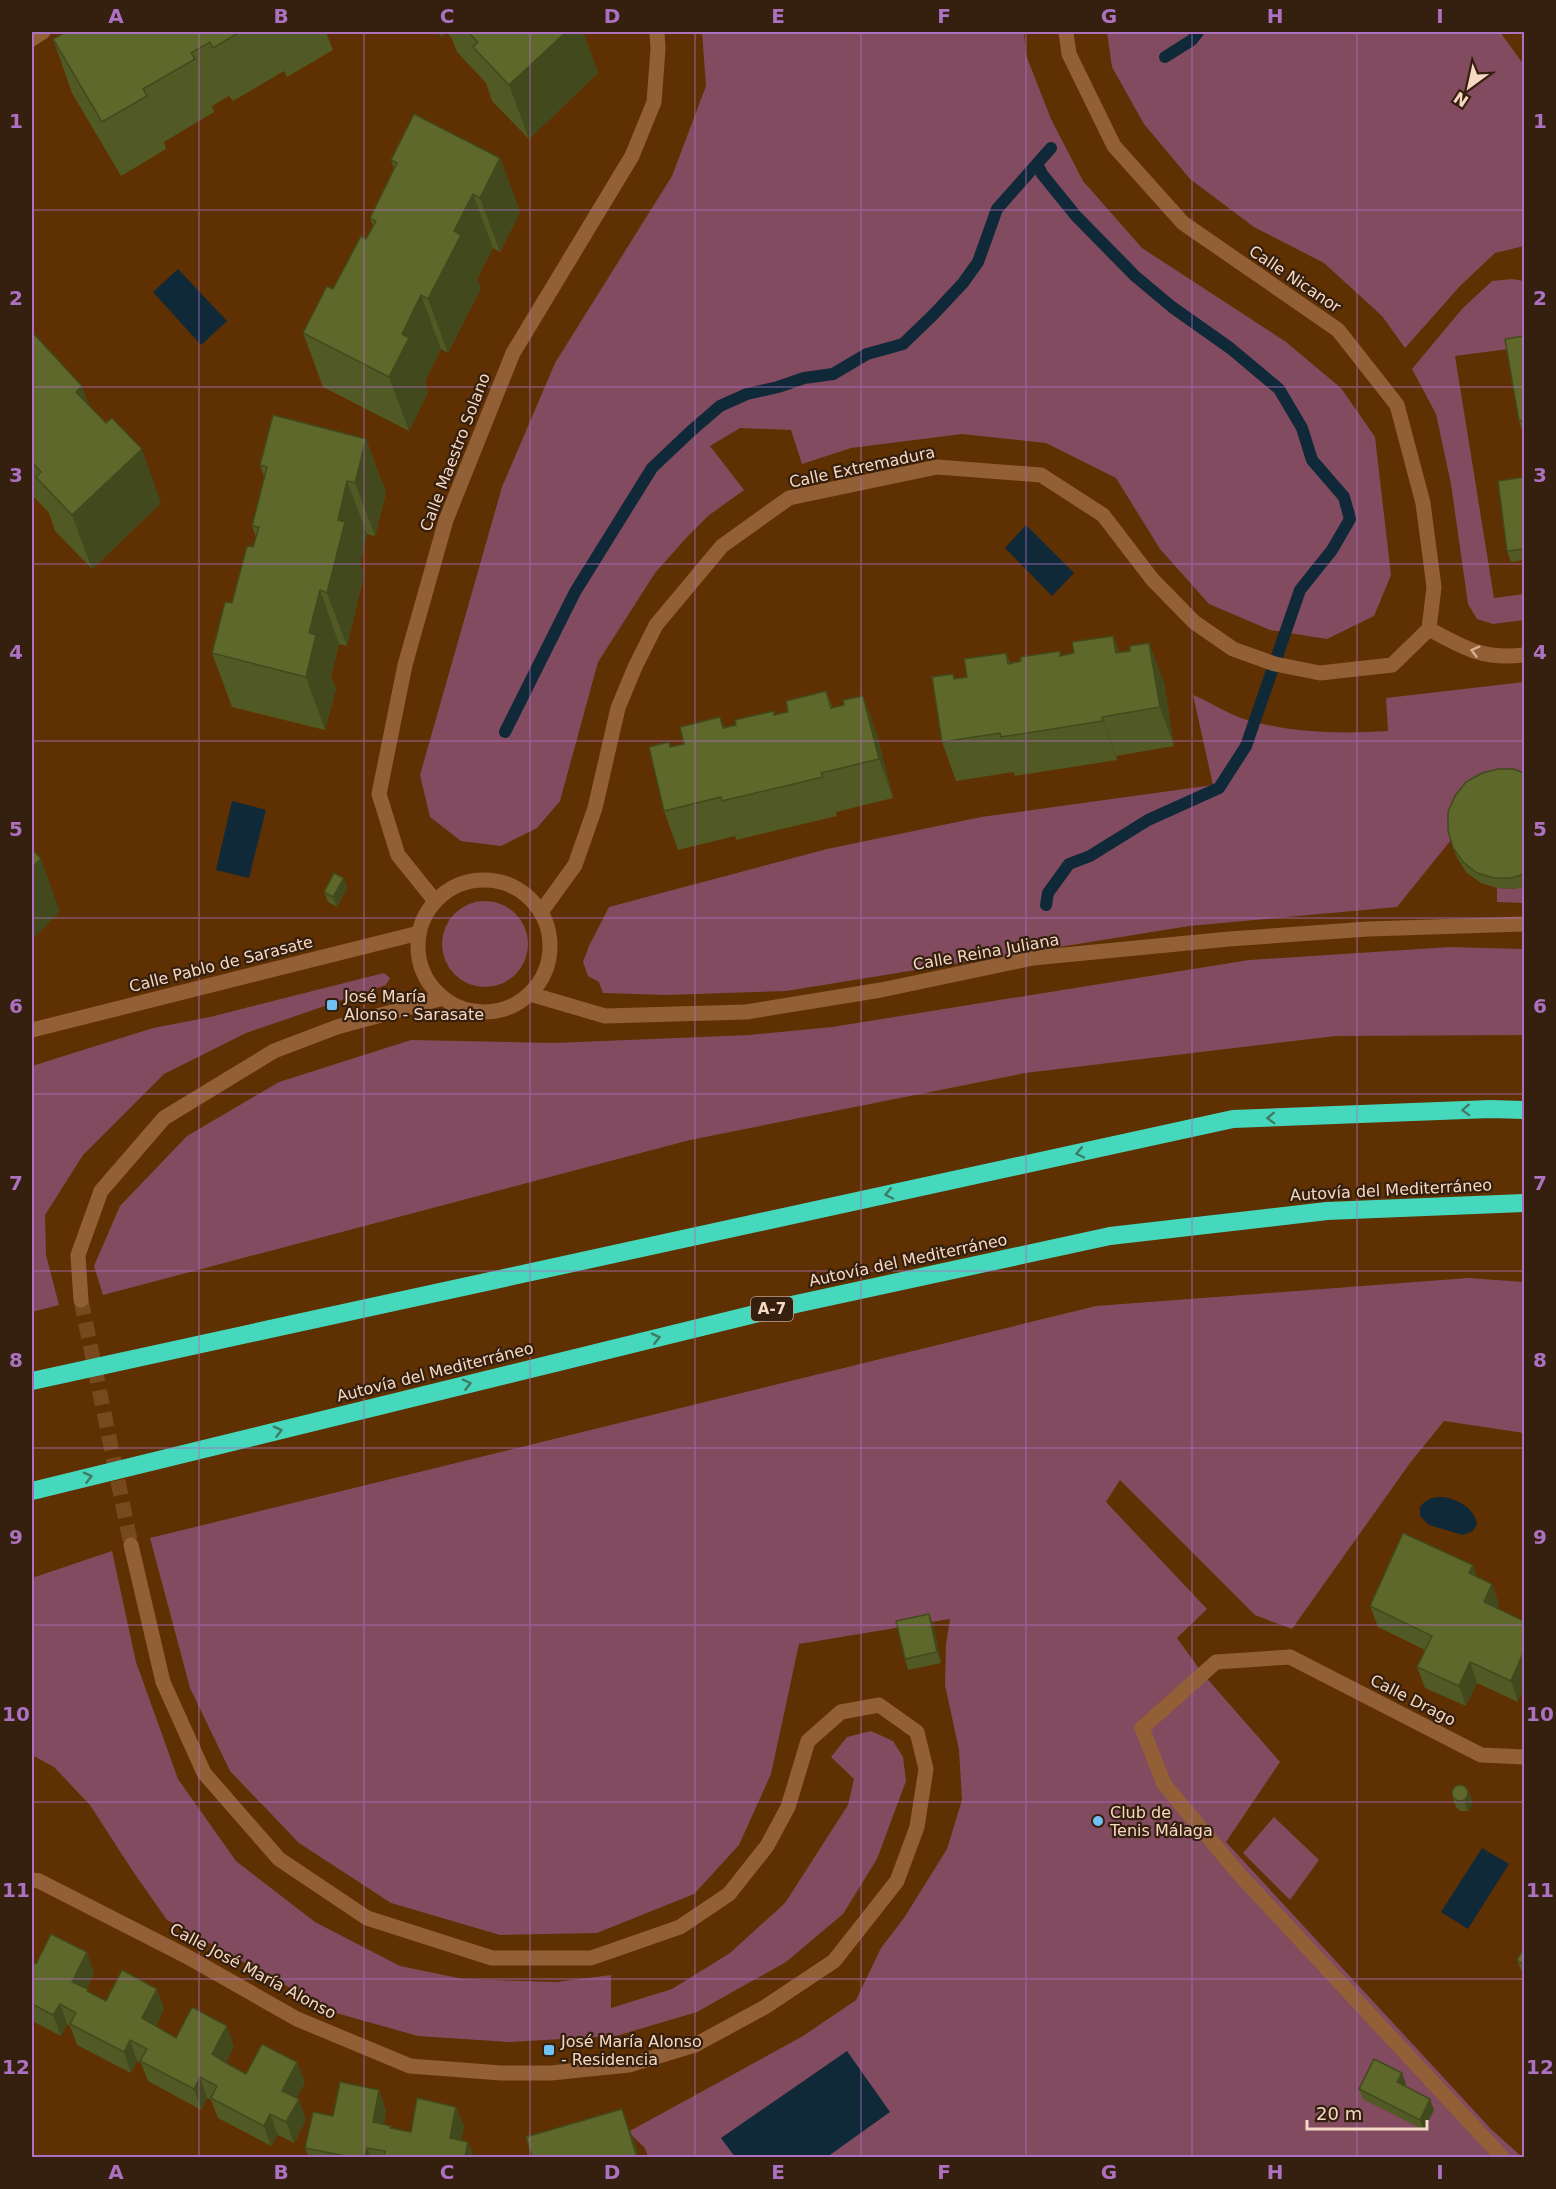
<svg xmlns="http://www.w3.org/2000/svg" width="1556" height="2189" viewBox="0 0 1556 2189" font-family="'DejaVu Sans',sans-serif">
  <rect width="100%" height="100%" fill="#5f3001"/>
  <g fill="#834b5f">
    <polygon points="702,32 1024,32 1026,55 1051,119 1083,181 1142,248 1286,342 1341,388 1375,437 1391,575 1374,616 1327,639 1270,630 1209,604 1160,549 1116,478 1046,443 962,434 851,448 802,464 791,430 740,428 710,446 744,490 708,516 687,537 655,573 598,662 560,801 537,828 501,846 461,841 430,817 420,775 502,487 555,363 672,176 706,86"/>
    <polygon points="1107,32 1500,32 1524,65 1524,246 1495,253 1460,286 1405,348 1382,316 1324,263 1254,227 1190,179 1144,124 1112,67"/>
    <polygon points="1512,279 1524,281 1524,347 1455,356 1494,598 1524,594 1524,620 1493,624 1477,619 1468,604 1451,484 1436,414 1412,369 1462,309 1492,281"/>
    <path d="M1524,682V782L1451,840L1397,907L1189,926L786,991L666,995L603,993L599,982L588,976L583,962L589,946L609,907L827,849L981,817L1213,785L1193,695C1210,702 1226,713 1244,719C1290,733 1340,734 1388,731L1386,698Z"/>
    <polygon points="1524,886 1524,903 1497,902 1497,888 1515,889"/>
    <circle cx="485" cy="944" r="43"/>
    <polygon points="1450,947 1524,949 1524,1035 1336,1036 1025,1073 690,1140 103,1295 94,1266 120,1206 187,1136 279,1082 411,1040 554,1043 749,1035 832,1027 1249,960"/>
    <polygon points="384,973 390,978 386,985 246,1033 164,1074 83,1155 45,1215 46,1255 59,1305 32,1312 32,1066 153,1028 210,1017"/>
    <polygon points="1468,1278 1524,1282 1524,1433 1444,1421 1410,1463 1292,1629 1255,1615 1120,1480 1106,1502 1207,1609 1177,1638 1203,1674 1280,1762 1226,1842 1491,2129 1522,2157 648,2157 645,2148 628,2132 803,2036 856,2000 881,1948 904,1918 947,1849 962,1800 959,1750 945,1685 946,1644 950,1619 799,1644 771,1774 739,1845 694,1894 597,1933 500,1935 391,1903 299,1843 230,1771 190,1688 150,1538 1096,1306"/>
    <polygon points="112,1551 136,1662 178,1779 236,1861 315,1922 400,1966 463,1979 556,1982 611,1975 611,2008 672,1989 730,1953 785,1903 848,1805 854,1779 831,1757 847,1737 871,1731 893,1741 903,1757 906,1781 877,1859 843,1914 786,1962 697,2012 616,2036 509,2042 418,2036 336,2013 167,1920 132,1870 90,1805 54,1767 32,1755 32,1578"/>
    <polygon points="1274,1817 1319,1860 1290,1900 1243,1853"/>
  </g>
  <g fill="#0f2939">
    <polygon points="178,269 227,321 201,345 153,292"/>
    <polygon points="1026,525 1074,573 1052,596 1005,548"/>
    <polygon points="232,801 266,810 249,878 216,870"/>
    <path d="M1444,1497C1460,1501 1473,1507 1477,1524L1473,1531L1463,1535L1429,1525L1420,1516V1507C1427,1498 1433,1497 1444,1497Z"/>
    <polygon points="1482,1848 1509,1864 1468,1929 1441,1912"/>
    <polygon points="847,2051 890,2112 827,2157 735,2157 721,2138"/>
  </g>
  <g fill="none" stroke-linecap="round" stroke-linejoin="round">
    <g stroke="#0f2939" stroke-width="12">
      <polyline points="1165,57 1192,40 1198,32"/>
      <polyline points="1037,164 1042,174 1076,216 1135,276 1172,307 1230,348 1279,389 1302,428 1312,460 1344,497 1350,519 1332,550 1300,590 1246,746 1219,788 1148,820 1090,856 1069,864 1048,893 1046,905"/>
      <polyline points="505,732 575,592 652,468 691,431 720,406 747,394 778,387 804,378 833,374 867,354 903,344 934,314 963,283 978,262 997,209 1051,148"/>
    </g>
    <polyline stroke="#76491e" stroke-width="15" stroke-dasharray="15 8" stroke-linecap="butt" points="81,1300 131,1545"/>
    <polyline stroke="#935f37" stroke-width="15" points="1290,1657 1216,1662 1142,1728 1164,1784 1239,1874 1503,2158"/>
    <g stroke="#935f37" stroke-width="15">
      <polyline points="1066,32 1069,54 1114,146 1183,223 1338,330 1397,405 1423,503 1434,587 1429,629"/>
      <polyline points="32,39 43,32"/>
      <path d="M1429,629C1464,648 1483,660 1524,655"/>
      <circle cx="484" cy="946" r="66"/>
      <polyline points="435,901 398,855 379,794 405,665 446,520 513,353 632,156 654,102 658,49 657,32"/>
      <polyline points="541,912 575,865 595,808 618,708 635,667 656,625 722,546 789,498 937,467 1041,475 1103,515 1152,579 1194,622 1233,649 1275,664 1320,673 1392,665 1429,629"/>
      <polyline points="530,994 605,1016 746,1012 881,990 1033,958 1229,939 1368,929 1524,924"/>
      <polyline points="32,1030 419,933"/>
      <polyline points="81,1300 78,1255 101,1191 164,1118 274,1051 337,1027 443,998"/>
      <polyline points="1290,1657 1481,1755 1524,1757"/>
      <polyline points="32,1880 39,1881 186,1956 297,2019 410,2066 501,2073 551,2073 629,2065 695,2045 765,2007 834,1961 897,1881 917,1827 926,1769 917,1732 879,1705 841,1712 808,1741 788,1807 767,1846 729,1894 680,1927 591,1958 492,1958 367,1918 279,1859 204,1773 163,1682 131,1545"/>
    </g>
    <g stroke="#46d8bc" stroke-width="18">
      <polyline points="32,1381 1233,1119 1491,1109 1524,1110"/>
      <polyline points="32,1491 796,1304 1110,1236 1327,1211 1524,1203"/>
    </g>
  </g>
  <g fill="#515924">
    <polygon points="66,32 326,32 333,50 287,77 284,71 233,101 229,96 212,106 214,112 164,142 166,149 121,176 72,93 53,39"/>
    <polygon points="436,32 583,32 598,73 529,139 492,101 486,83 457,52 451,37 447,33 442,37"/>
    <polygon points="500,158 520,212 500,252 493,248 477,279 481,288 448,353 441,349 425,381 428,392 409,431 323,387 303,333 366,239 373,226 370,218 394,169 391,160"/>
    <polygon points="32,335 89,405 161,503 92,569 55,531 49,513 32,495"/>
    <polygon points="1524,336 1524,437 1519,421"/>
    <polygon points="366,439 386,493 375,536 367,534 360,563 364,575 347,646 339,644 331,676 336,689 325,730 232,707 212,653 253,547 256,537 252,526 264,477 260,465"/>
    <polygon points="1524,477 1524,560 1511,562 1507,551"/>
    <polygon points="1113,636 1120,653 1164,682 1174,746 1116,756 1117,760 1015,776 1014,772 956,781 942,742 953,674 955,679 967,677 1006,653 1010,663 1061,655 1074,653"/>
    <polygon points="826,691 833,708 844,705 863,696 877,735 893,798 836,812 837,816 736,840 735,836 678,850 664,811 671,747 684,744 720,717 724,727 736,725 774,711 775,715 788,712"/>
    <polygon points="1524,773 1524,886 1515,889 1497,888 1481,883 1467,873 1457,858 1453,848"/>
    <polygon points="344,878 347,889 337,907 328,902 324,892"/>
    <polygon points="1473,1565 1477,1577 1499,1604 1497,1608 1518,1702 1477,1683 1466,1706 1425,1688 1417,1667 1425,1650 1378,1627 1370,1606"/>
    <polygon points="929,1614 933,1624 941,1663 908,1670 905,1659"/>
    <polygon points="1468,1790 1472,1801 1471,1807 1468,1811 1460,1811 1456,1807 1452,1796"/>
    <polygon points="1524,1948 1524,1973 1521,1970 1517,1960"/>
    <polygon points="32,1962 36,1964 94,1973 86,1989 88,1989 89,1992 106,2001 164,2009 156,2026 176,2038 234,2046 226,2063 246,2074 305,2082 297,2098 306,2120 294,2143 278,2135 271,2146 218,2118 211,2100 207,2098 201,2110 148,2081 141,2063 137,2061 131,2073 77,2045 70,2026 67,2024 61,2036 32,2021"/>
    <polygon points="1406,2084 1405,2086 1434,2110 1424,2130 1363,2099 1359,2089"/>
    <polygon points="379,2090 386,2111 384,2124 391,2126 392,2128 411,2132 456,2107 464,2127 461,2141 468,2142 474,2157 309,2157 305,2148 333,2116"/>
  </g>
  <g fill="#42491d">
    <polygon points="440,32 447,32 447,33 442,37"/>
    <polygon points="566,32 583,32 598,73 529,139 509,85"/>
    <polygon points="500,158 520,212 500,252 480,198"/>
    <polygon points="473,194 493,248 477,279 481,288 448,353 428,299 454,231"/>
    <polygon points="421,295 441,349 425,381 428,392 409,431 389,377 402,334"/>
    <polygon points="82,386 102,440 76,392"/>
    <polygon points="366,439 386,493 375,536 355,483"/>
    <polygon points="142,449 161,503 92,569 72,515"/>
    <polygon points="347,481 367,534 360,563 364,575 347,646 327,593 338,520"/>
    <polygon points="320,590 339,644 331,676 336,689 325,730 306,677 309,633"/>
    <polygon points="1113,636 1128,675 1116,653"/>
    <polygon points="1149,643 1164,682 1174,746 1160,707"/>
    <polygon points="863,696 877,735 893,798 879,759"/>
    <polygon points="1102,717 1116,756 1117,760 1103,721"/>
    <polygon points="41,859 60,912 32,939 32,867"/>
    <polygon points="344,878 347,889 337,907 333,897"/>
    <polygon points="1473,1565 1480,1586 1469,1573"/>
    <polygon points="1492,1584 1499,1604 1491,1623 1484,1602"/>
    <polygon points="929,1614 933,1624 941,1663 937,1652"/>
    <polygon points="1524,1651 1524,1688 1518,1702 1511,1681"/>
    <polygon points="1470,1662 1477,1683 1466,1706 1459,1686"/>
    <polygon points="1468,1790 1472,1801 1471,1807 1468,1811 1464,1801"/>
    <polygon points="87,1952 94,1973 80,2002 72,1982"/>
    <polygon points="157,1989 164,2009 150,2038 142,2018"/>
    <polygon points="60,2004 67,2024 61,2036 53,2015"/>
    <polygon points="227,2026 234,2046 220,2075 212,2054"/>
    <polygon points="130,2040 137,2061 131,2073 124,2052"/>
    <polygon points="297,2062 305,2082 290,2112 282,2091"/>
    <polygon points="1402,2073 1406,2084 1401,2093 1397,2082"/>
    <polygon points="200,2077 207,2098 201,2110 194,2089"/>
    <polygon points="379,2090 386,2111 381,2143 373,2122"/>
    <polygon points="299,2099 306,2120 294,2143 286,2122"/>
    <polygon points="1430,2099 1434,2110 1424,2130 1420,2120"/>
    <polygon points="456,2107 464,2127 458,2157 450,2138"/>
    <polygon points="622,2109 637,2148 639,2157 637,2157"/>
    <polygon points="270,2114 278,2135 271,2146 264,2126"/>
    <polygon points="468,2142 474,2157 465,2157"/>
    <polygon points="367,2148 371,2157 365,2157"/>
  </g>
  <g fill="#5e682a" stroke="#42491d" stroke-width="1.5">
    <polygon points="66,32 240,32 213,48 210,42 191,53 195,59 143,89 147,96 102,122 53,39"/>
    <polygon points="468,32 566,32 509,85 473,47 478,42"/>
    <polygon points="414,114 500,158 480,198 473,194 454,231 461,235 428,299 421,295 402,334 409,338 389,377 303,333 327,286 333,289 361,236 366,239 376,221 370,218 397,163 391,160"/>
    <polygon points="33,333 82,386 76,392 106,423 112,418 142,449 72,515 36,477 41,472 32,462 32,335"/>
    <polygon points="1524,336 1524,420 1519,421 1505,339"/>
    <polygon points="273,415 366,439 355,483 347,481 338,520 345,522 327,593 320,590 309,633 316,635 306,677 212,653 225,602 232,603 247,546 253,547 259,527 252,526 267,467 260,465"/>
    <polygon points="1524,477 1524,549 1507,551 1498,481"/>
    <polygon points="1113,636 1116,653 1130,651 1130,646 1149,643 1160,707 1102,717 1103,721 1001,737 1000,733 942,742 932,677 953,674 954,679 967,677 964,659 1006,653 1008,664 1021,661 1020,657 1060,651 1060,656 1074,653 1072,642"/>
    <polygon points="826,691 831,708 844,705 843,700 863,696 879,759 821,773 823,777 722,801 721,797 664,811 649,747 669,742 670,747 684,744 680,727 720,717 723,728 736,725 735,720 774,711 774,715 788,712 786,701"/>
    <polygon points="1498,769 1514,769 1524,773 1524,874 1511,878 1494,878 1477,873 1463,862 1453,848 1448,830 1448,812 1455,796 1466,782 1482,773"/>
    <polygon points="32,849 41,859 32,867"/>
    <polygon points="334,873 344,878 333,897 324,892"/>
    <polygon points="1403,1533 1473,1565 1469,1573 1492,1584 1484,1602 1524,1621 1524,1651 1511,1681 1470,1662 1459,1686 1417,1667 1432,1636 1370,1606"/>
    <polygon points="929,1614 937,1652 905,1659 896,1621"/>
    <circle cx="1460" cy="1793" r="8"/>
    <polygon points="51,1934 87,1952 72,1982 88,1989 87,1991 106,2001 122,1970 157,1989 142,2018 176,2038 192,2007 227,2026 212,2054 228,2064 246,2074 262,2044 297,2062 282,2091 299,2099 286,2122 270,2114 264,2126 211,2098 217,2086 200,2077 194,2089 140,2061 147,2049 130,2040 124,2052 70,2024 76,2013 60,2004 53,2015 32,2004 32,1962 36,1964"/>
    <polygon points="1524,1948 1524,1965 1517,1960"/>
    <polygon points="1374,2059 1402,2073 1397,2082 1430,2099 1420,2120 1359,2089"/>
    <polygon points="340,2082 379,2090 373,2122 391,2126 390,2128 411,2132 417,2098 456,2107 450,2138 468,2142 465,2157 384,2157 385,2151 367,2148 365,2157 351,2157 305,2148 313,2112 333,2116"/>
    <polygon points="622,2109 637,2157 532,2157 526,2137"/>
  </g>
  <defs><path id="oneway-chevron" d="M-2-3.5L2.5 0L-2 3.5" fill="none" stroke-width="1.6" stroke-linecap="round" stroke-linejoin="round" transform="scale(1.5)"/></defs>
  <use stroke="#d3ae92" href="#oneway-chevron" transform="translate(1475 651) rotate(-165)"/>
  <g stroke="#3e7c65">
    <use href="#oneway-chevron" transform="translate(1466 1110) rotate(178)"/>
    <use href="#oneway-chevron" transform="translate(1271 1118) rotate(178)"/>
    <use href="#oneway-chevron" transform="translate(1080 1153) rotate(168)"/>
    <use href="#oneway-chevron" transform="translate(889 1194) rotate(168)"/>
    <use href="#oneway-chevron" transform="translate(656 1338) rotate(-14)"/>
    <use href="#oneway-chevron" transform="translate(467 1384) rotate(-14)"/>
    <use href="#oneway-chevron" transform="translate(278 1431) rotate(-14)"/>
    <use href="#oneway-chevron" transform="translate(88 1477) rotate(-14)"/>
  </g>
  <path fill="none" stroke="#ac71c1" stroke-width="1.5" stroke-opacity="0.55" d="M199,32V2158M364,32V2158M530,32V2158M695,32V2158M861,32V2158M1026,32V2158M1192,32V2158M1357,32V2158M32,210H1524M32,387H1524M32,564H1524M32,741H1524M32,918H1524M32,1094H1524M32,1271H1524M32,1448H1524M32,1625H1524M32,1802H1524M32,1979H1524"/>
  <g fill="#70c2f4" stroke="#351f0e" stroke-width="2">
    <rect x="326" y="999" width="12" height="12" rx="3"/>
    <circle cx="1098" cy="1821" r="6"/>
    <rect x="543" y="2044" width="12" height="12" rx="3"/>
  </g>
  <g text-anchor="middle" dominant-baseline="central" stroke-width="4.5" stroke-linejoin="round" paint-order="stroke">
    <rect fill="#351f0e" stroke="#bca08d" stroke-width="1.5" x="751" y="1297" width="42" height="24" rx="4.5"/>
    <g font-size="15" font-weight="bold" fill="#f6d8c3">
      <text x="772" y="1309">A-7</text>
    </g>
    <g font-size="16" fill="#f6d8c3" stroke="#351f0e">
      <text transform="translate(1295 279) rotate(34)">Calle Nicanor</text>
      <text transform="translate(455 452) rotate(-69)">Calle Maestro Solano</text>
      <text transform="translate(862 467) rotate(-12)">Calle Extremadura</text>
      <text transform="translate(986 952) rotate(-10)">Calle Reina Juliana</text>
      <text transform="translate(221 964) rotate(-14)">Calle Pablo de Sarasate</text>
      <text transform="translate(1391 1190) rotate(-3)">Autovía del Mediterráneo</text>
      <text transform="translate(908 1260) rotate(-12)">Autovía del Mediterráneo</text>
      <text transform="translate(435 1372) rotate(-14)">Autovía del Mediterráneo</text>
      <text transform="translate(1413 1700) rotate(27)">Calle Drago</text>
      <text transform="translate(253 1971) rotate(28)">Calle José María Alonso</text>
    </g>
    <g font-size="16" fill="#f6d8c3" stroke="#351f0e" text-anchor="start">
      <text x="344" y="996">José María<tspan x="344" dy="18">Alonso - Sarasate</tspan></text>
      <text x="1110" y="1812">Club de<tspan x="1110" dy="18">Tenis Málaga</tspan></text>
      <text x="561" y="2041">José María Alonso<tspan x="561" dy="18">- Residencia</tspan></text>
    </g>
  </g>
  <rect width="1556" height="2189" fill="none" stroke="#351f0e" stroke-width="66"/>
  <g transform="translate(1469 87) rotate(213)" stroke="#351f0e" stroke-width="4.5" paint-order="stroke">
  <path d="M0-4.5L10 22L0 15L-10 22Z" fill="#f6d8c3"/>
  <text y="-9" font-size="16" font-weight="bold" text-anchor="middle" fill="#f6d8c3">N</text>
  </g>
  <path d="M1307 2120v9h120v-9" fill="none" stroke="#f6d8c3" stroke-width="3"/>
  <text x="1316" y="2120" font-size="18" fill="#f6d8c3" stroke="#351f0e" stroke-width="4.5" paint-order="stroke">20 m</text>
  <rect x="33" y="33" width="1490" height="2123" fill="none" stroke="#ac71c1" stroke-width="2"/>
  <g font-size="20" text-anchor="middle" font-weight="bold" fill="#ac71c1">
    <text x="116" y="23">A</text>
    <text x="281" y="23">B</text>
    <text x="447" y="23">C</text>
    <text x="612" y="23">D</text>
    <text x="778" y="23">E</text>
    <text x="944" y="23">F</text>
    <text x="1109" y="23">G</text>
    <text x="1275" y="23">H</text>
    <text x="1440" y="23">I</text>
    <text x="16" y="128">1</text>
    <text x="1540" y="128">1</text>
    <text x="16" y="305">2</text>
    <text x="1540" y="305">2</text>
    <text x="16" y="482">3</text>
    <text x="1540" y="482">3</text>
    <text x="16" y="659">4</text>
    <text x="1540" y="659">4</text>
    <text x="16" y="836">5</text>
    <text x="1540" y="836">5</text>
    <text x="16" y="1013">6</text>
    <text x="1540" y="1013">6</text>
    <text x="16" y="1190">7</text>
    <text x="1540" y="1190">7</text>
    <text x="16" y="1367">8</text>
    <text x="1540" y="1367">8</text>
    <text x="16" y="1544">9</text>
    <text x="1540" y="1544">9</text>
    <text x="16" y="1721">10</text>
    <text x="1540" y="1721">10</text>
    <text x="16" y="1897">11</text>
    <text x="1540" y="1897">11</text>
    <text x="16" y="2074">12</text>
    <text x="1540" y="2074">12</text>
    <text x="116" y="2179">A</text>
    <text x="281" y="2179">B</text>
    <text x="447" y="2179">C</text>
    <text x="612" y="2179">D</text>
    <text x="778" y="2179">E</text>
    <text x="944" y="2179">F</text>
    <text x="1109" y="2179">G</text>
    <text x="1275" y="2179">H</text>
    <text x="1440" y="2179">I</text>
  </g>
</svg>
